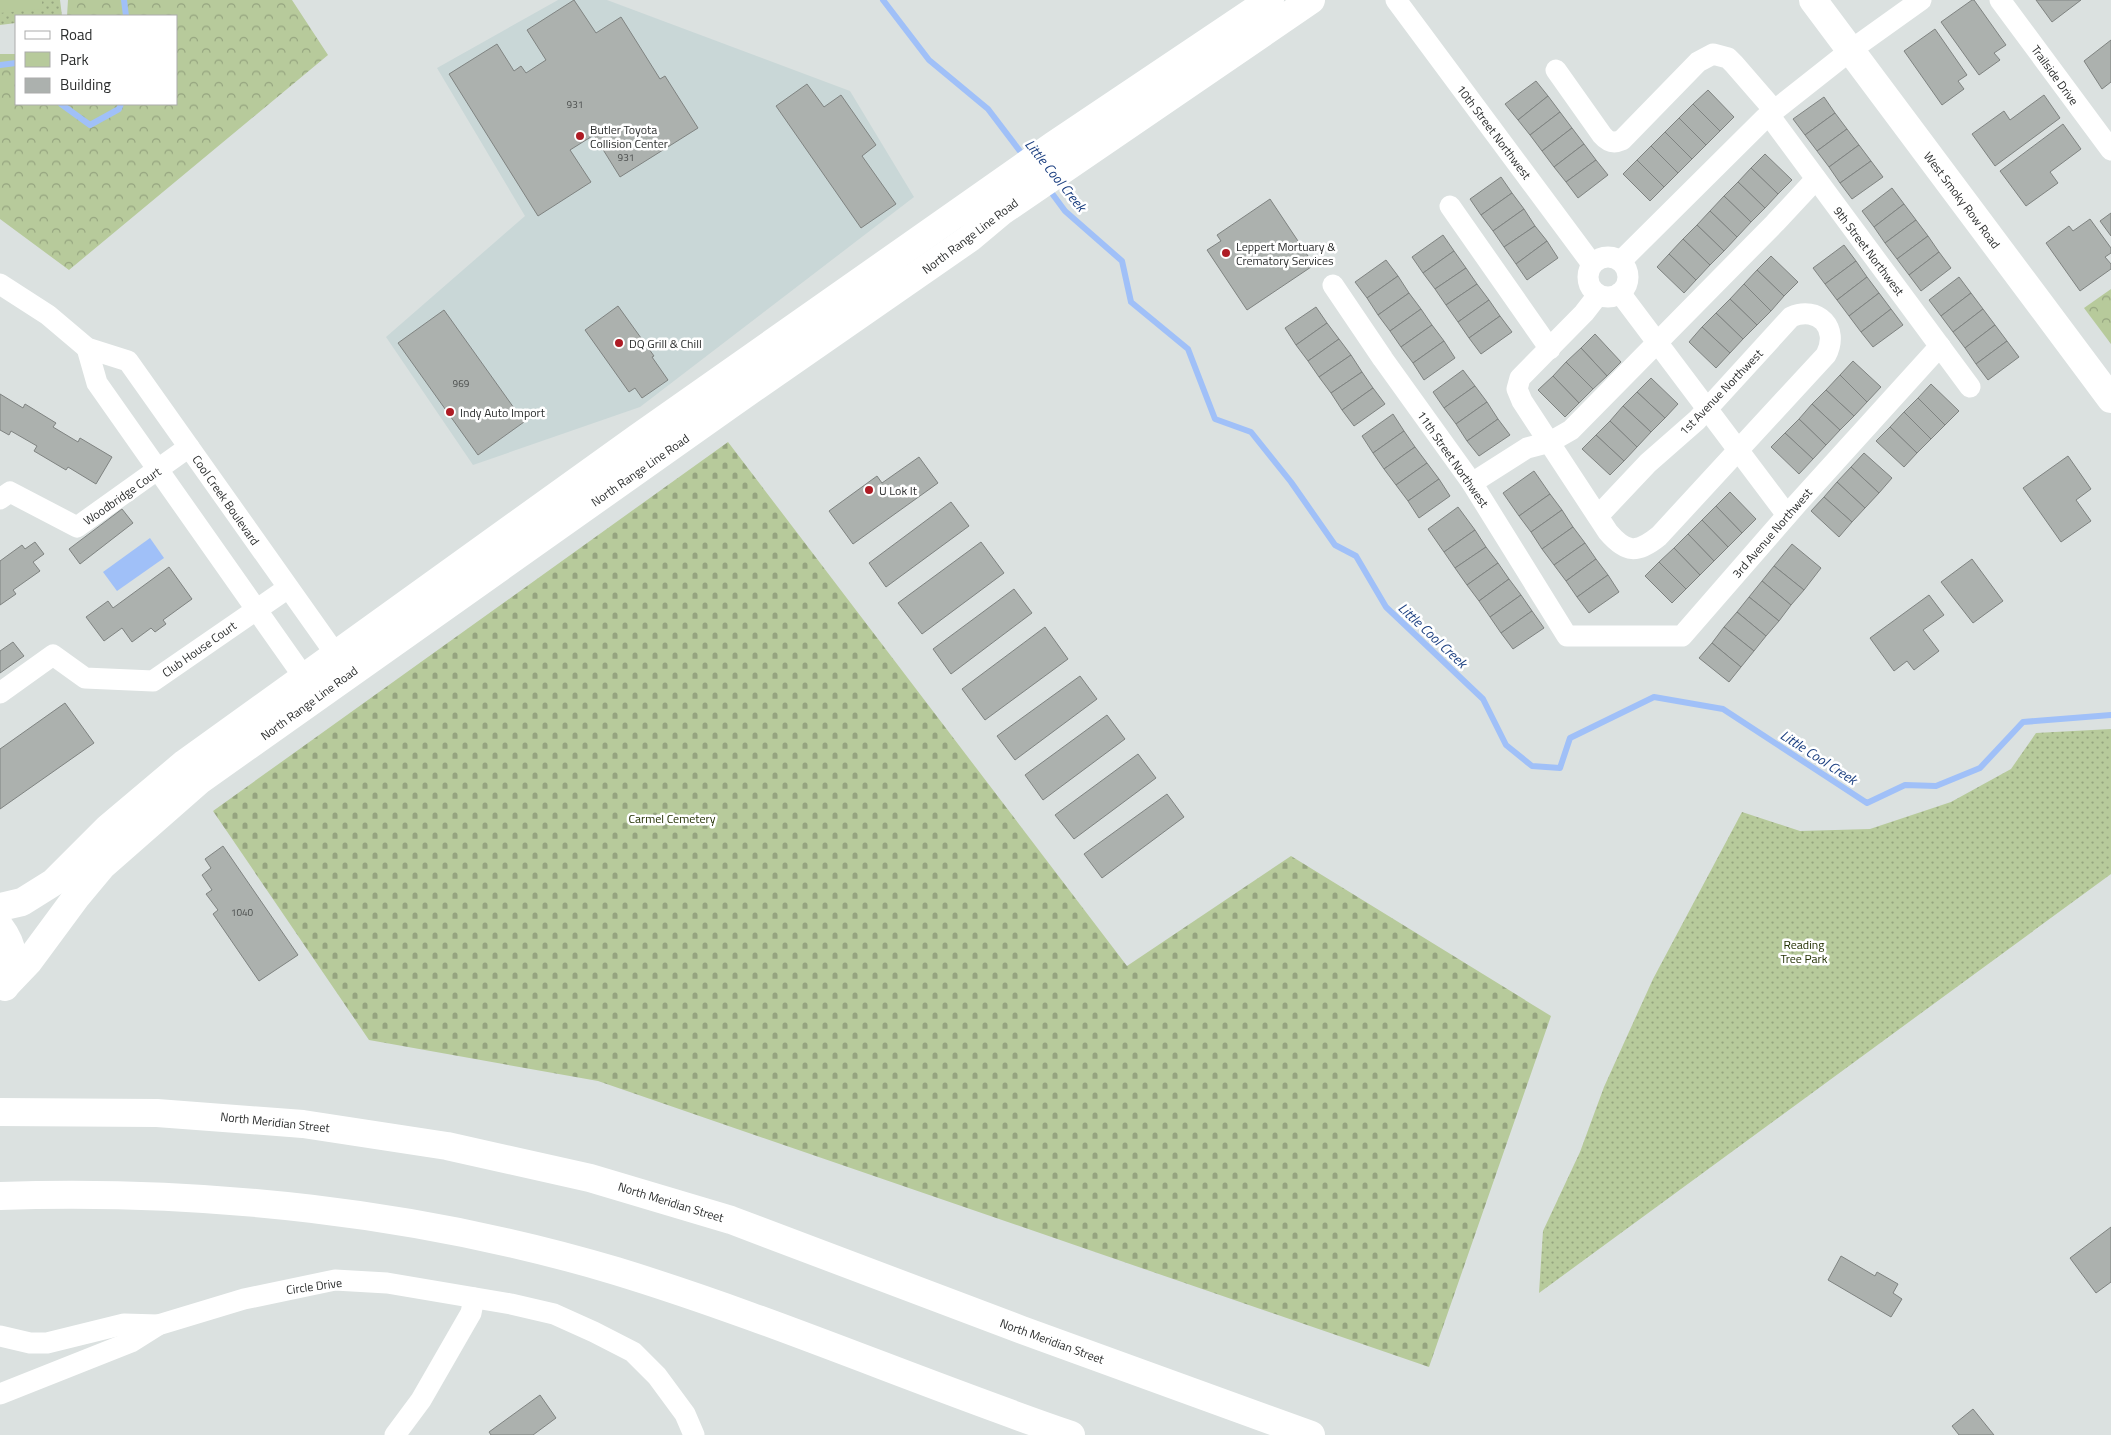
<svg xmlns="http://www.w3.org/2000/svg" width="2111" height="1435" viewBox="0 0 2111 1435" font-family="'Titillium Web',sans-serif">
  <defs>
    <pattern id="green-dots" width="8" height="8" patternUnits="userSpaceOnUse" patternTransform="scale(1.25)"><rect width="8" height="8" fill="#b7ca9b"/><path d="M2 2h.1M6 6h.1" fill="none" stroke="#95a47f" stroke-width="1.8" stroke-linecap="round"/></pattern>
    <pattern id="forest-crowns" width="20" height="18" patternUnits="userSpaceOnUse" patternTransform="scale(1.25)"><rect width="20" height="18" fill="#b7ca9b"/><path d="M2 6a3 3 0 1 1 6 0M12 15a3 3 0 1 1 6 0" fill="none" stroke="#95a47f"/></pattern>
    <pattern id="cemetery-stones" width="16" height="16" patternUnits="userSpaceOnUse" patternTransform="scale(1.25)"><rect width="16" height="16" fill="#b7ca9b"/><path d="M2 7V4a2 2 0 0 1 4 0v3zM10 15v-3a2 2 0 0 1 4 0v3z" fill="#95a47f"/></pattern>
  </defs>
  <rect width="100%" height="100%" fill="#dbe1e0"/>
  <polygon fill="#c9d7d7" points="558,0 607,0 850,91 914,197 640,407 473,465 386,337 525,216 437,68"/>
  <g fill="url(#green-dots)">
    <polygon points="0,0 60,0 62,16 16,16 16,23 0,25"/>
    <polygon points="2111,729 2111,874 1539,1293 1543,1231 1580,1152 1604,1087 1653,979 1742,812 1800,831 1870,829 1951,802 2011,769 2036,733"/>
  </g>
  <g fill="url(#forest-crowns)">
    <polygon points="68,0 292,0 328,55 69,270 0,219 0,54 16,54 16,104 176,104 176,16 67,16"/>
    <polygon points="2111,289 2111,344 2084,308"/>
  </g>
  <polygon fill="url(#cemetery-stones)" points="728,442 1127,966 1291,856 1551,1016 1429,1367 598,1081 369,1040 213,811"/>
  <polygon fill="#b7ca9b" points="0,0 42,0 42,9 0,13"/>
  <polygon fill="#a0c0f8" points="150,538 164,558 117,591 103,572"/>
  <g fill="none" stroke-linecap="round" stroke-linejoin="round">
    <g stroke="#a0c0f8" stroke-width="6">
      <polyline points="124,0 126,16"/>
      <polyline points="883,0 929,60 988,109 1026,159"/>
      <polyline points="0,65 16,63"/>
      <polyline points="61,104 90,125 119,109 121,104"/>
      <polyline points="1048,188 1065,211 1122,261 1131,302 1188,349 1215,419 1251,432 1291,482 1335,545 1356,556 1386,607 1483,699 1506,745 1532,766 1560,768 1570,738 1654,697 1723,709 1867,803 1905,785 1936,786 1980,768 2023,722 2111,715"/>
    </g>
  </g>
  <g fill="#acb1ae" stroke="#7f8381">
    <polygon points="574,0 596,33 621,17 660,79 665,76 698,128 620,177 594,135 570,150 591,182 538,216 449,74 497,44 514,71 521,66 526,73 546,60 527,30"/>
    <polygon points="1972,0 1974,0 2006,45 1994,53 2000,60 1979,75 1941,22"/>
    <polygon points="2036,0 2081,0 2052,22"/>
    <polygon points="1935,29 1967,75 1958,81 1964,89 1942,105 1904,51"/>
    <polygon points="2111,40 2111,82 2102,89 2084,61"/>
    <polygon points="1536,81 1548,96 1518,120 1505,104"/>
    <polygon points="807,84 824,107 841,95 876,145 862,156 896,204 861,228 776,106"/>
    <polygon points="1708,90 1734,117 1720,131 1693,104"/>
    <polygon points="2044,95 2060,118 1995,166 1972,134 2004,111 2010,120"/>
    <polygon points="1548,96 1560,112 1530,135 1518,120"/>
    <polygon points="1824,97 1835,113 1805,135 1793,119"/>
    <polygon points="1693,104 1720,131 1706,145 1679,118"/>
    <polygon points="1560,112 1572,128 1542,151 1530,135"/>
    <polygon points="1835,113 1847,129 1817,151 1805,135"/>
    <polygon points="1679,118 1706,145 1692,159 1665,132"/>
    <polygon points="2063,124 2081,149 2050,172 2058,183 2026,206 2000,171"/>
    <polygon points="1572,128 1584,144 1554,167 1542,151"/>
    <polygon points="1847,129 1859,145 1829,167 1817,151"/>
    <polygon points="1665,132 1692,159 1678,173 1651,146"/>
    <polygon points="1584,144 1596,160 1566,182 1554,167"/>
    <polygon points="1859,145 1871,161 1840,183 1829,167"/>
    <polygon points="1651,146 1678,173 1664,187 1637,160"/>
    <polygon points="1765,154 1792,180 1778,194 1751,168"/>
    <polygon points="1596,160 1608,175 1578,198 1566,182"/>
    <polygon points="1637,160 1664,187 1650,201 1623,174"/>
    <polygon points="1871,161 1883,177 1852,199 1840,183"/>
    <polygon points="1751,168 1778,194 1765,208 1738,182"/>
    <polygon points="1501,177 1512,193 1481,215 1470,199"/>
    <polygon points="1738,182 1765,208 1751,222 1724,196"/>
    <polygon points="1892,188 1904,204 1874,227 1862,211"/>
    <polygon points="1512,193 1524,209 1493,231 1481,215"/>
    <polygon points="1724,196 1751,222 1737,237 1710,211"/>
    <polygon points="1270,199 1314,265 1247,310 1207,250 1221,241 1217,235"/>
    <polygon points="1904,204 1916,220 1885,243 1874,227"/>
    <polygon points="1524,209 1535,226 1504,247 1493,231"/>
    <polygon points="1710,211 1737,237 1724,251 1697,225"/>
    <polygon points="2111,213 2111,236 2100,221"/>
    <polygon points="2090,219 2111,248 2111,253 2105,257 2111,264 2111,269 2080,291 2046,243 2069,226 2073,231"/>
    <polygon points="1916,220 1928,236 1897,259 1885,243"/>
    <polygon points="1697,225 1724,251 1710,265 1683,239"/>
    <polygon points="1535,226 1547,241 1516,264 1504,247"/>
    <polygon points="1443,235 1454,251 1423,273 1412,257"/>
    <polygon points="1928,236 1939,252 1909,275 1897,259"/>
    <polygon points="1683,239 1710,265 1696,280 1669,254"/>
    <polygon points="1547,241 1558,258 1527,280 1516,264"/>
    <polygon points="1844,245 1856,261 1825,284 1813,268"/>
    <polygon points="1454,251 1466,268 1435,289 1423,273"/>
    <polygon points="1939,252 1951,268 1921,291 1909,275"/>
    <polygon points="1669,254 1696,280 1684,293 1657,267"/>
    <polygon points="1771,256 1798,282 1784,296 1757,270"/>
    <polygon points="1386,260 1398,276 1367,298 1355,282"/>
    <polygon points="1856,261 1867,277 1837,300 1825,284"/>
    <polygon points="1466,268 1477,284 1446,305 1435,289"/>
    <polygon points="1757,270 1784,296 1771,311 1744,284"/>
    <polygon points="1398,276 1409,293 1378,315 1367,298"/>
    <polygon points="1867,277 1879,293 1849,316 1837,300"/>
    <polygon points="1959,277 1971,293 1941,316 1929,300"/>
    <polygon points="1477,284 1489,300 1458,322 1446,305"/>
    <polygon points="1744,284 1771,311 1757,325 1730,299"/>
    <polygon points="1409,293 1421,309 1390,331 1378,315"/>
    <polygon points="1879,293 1891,309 1861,332 1849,316"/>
    <polygon points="1971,293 1983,309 1953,332 1941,316"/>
    <polygon points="1730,299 1757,325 1743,339 1716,313"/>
    <polygon points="1489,300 1500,316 1469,338 1458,322"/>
    <polygon points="618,306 654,356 652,357 668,380 642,398 635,388 629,392 585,330"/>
    <polygon points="1316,307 1327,323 1296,345 1285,328"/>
    <polygon points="1421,309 1432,325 1401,347 1390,331"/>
    <polygon points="1891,309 1903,325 1873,347 1861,332"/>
    <polygon points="1983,309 1995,325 1965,348 1953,332"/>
    <polygon points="444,310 524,422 478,455 398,343"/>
    <polygon points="1716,313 1743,339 1730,353 1702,327"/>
    <polygon points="1500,316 1512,332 1481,354 1469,338"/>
    <polygon points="1327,323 1339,339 1308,361 1296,345"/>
    <polygon points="1432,325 1444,341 1413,363 1401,347"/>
    <polygon points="1995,325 2007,341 1976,364 1965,348"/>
    <polygon points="1702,327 1730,353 1716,368 1689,342"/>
    <polygon points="1595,334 1621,362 1607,376 1581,348"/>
    <polygon points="1339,339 1351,355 1319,377 1308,361"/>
    <polygon points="1444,341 1455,358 1424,380 1413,363"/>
    <polygon points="2007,341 2019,357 1988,380 1976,364"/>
    <polygon points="1581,348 1607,376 1593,389 1566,362"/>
    <polygon points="1351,355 1362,372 1331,393 1319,377"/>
    <polygon points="1853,361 1881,387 1867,402 1840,375"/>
    <polygon points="1566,362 1593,389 1579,403 1553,376"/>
    <polygon points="1463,370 1475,386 1444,408 1433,392"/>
    <polygon points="1362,372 1373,388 1342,410 1331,393"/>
    <polygon points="1840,375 1867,402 1854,416 1826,390"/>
    <polygon points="1553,376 1579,403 1565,417 1538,390"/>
    <polygon points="1651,378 1678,404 1665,418 1637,392"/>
    <polygon points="1931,384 1959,411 1945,425 1918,398"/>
    <polygon points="1475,386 1487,402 1456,424 1444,408"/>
    <polygon points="1373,388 1385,404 1354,426 1342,410"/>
    <polygon points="1826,390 1854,416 1840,430 1812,404"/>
    <polygon points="1637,392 1665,418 1651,432 1623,406"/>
    <polygon points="0,394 23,408 25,404 56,423 53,427 78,442 80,438 112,457 96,484 68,467 66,470 34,451 37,446 11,431 9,435 0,430"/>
    <polygon points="1918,398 1945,425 1931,439 1904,412"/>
    <polygon points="1487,402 1498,419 1467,441 1456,424"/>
    <polygon points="1812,404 1840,430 1826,445 1799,419"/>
    <polygon points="1623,406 1651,432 1637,447 1610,421"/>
    <polygon points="1904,412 1931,439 1917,453 1890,427"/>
    <polygon points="1393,414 1404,431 1373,453 1362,436"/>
    <polygon points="1498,419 1510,435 1479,456 1467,441"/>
    <polygon points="1799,419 1826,445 1813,459 1785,433"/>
    <polygon points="1610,421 1637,447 1624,461 1596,435"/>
    <polygon points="1890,427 1917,453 1904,467 1876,441"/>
    <polygon points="1404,431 1415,447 1384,469 1373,453"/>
    <polygon points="1785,433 1813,459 1799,474 1771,447"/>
    <polygon points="1596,435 1624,461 1610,475 1582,449"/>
    <polygon points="1415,447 1427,463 1396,485 1384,469"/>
    <polygon points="1864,453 1892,478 1879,493 1851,467"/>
    <polygon points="2068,456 2091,489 2076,500 2091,521 2061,542 2023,488"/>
    <polygon points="919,457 938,483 853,544 829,511 877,476 882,483"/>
    <polygon points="1427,463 1439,479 1408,501 1396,485"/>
    <polygon points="1851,467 1879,493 1865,508 1837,482"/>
    <polygon points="1534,471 1550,494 1519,516 1503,493"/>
    <polygon points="1439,479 1450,496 1419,518 1408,501"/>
    <polygon points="1837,482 1865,508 1852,522 1824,497"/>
    <polygon points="1730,492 1756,519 1742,533 1716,506"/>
    <polygon points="1550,494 1562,510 1531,532 1519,516"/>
    <polygon points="1824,497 1852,522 1839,537 1811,511"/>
    <polygon points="951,502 969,526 886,587 869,563"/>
    <polygon points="1716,506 1742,533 1728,547 1702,520"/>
    <polygon points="1458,507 1475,530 1444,552 1428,529"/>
    <polygon points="122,509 133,523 80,564 69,549"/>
    <polygon points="1562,510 1573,527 1542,549 1531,532"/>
    <polygon points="1702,520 1728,547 1714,561 1688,534"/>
    <polygon points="1573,527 1585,543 1554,565 1542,549"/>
    <polygon points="1475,530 1486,547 1455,568 1444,552"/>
    <polygon points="1688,534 1714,561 1700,575 1674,548"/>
    <polygon points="35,542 44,554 33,562 40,571 13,590 16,594 0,605 0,561 22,545 25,549"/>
    <polygon points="981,542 1004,573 922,634 898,603"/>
    <polygon points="1585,543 1596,559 1566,581 1554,565"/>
    <polygon points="1792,544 1821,568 1804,590 1774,566"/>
    <polygon points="1486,547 1498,563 1467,585 1455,568"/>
    <polygon points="1674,548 1700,575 1686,589 1659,562"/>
    <polygon points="1596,559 1608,575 1577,597 1566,581"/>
    <polygon points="1972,559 2003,601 1973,623 1941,582"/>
    <polygon points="1659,562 1686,589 1672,603 1645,576"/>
    <polygon points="1498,563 1509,579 1479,601 1467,585"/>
    <polygon points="1774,566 1804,590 1791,605 1762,581"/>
    <polygon points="169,567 192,599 163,620 166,624 155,632 151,628 132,642 122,628 104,641 86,617 108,601 113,608"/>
    <polygon points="1608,575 1619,592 1589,613 1577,597"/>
    <polygon points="1509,579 1521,595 1490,617 1479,601"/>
    <polygon points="1762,581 1791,605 1779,621 1749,597"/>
    <polygon points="1014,589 1032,613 951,674 933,649"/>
    <polygon points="1521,595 1532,611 1501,633 1490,617"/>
    <polygon points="1929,595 1944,615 1923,630 1939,651 1914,670 1907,661 1894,671 1870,638"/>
    <polygon points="1749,597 1779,621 1766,636 1737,612"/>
    <polygon points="1532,611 1544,628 1513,649 1501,633"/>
    <polygon points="1737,612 1766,636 1754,651 1724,627"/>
    <polygon points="1045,627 1068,659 985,720 962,689"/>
    <polygon points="1724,627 1754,651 1741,667 1712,643"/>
    <polygon points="13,642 24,656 0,673 0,651"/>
    <polygon points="1712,643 1741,667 1729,682 1699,658"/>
    <polygon points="1080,676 1097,699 1015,760 997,736"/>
    <polygon points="65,703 94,743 0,809 0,749"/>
    <polygon points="1107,715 1125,739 1043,800 1025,775"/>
    <polygon points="1138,754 1156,778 1074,839 1055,815"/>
    <polygon points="1167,794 1184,817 1102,878 1084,854"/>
    <polygon points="223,846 298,955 259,981 213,914 218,910 206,894 212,890 202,875 211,868 205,859"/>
    <polygon points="2111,1227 2111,1282 2096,1293 2070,1258"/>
    <polygon points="1841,1256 1875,1276 1877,1272 1898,1284 1893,1293 1902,1299 1891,1317 1828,1280"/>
    <polygon points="540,1395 556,1418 533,1435 491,1435 489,1432"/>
    <polygon points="1973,1409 1994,1435 1959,1435 1952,1426"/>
  </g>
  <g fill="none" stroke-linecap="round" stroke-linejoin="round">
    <g stroke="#fff" stroke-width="21">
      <polyline points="1396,0 1592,264"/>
      <polyline points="2000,0 2111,150"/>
      <path d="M1556,70L1602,135C1608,142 1613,144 1622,140L1698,62L1713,54L1728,58L1734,64L1774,110"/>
      <polyline points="1769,115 1970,387"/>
      <polyline points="1450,206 1550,349"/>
      <circle cx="1608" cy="277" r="20"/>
      <polyline points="1621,261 1765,118 1851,50 1921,0"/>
      <polyline points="0,284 48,315 87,348 128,361 344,666"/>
      <polyline points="1333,285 1383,359 1472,483 1567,636 1682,636 1796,505 1940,346"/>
      <polyline points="1620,293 1787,515"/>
      <polyline points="87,348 97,383 313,690"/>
      <polyline points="1472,483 1527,448 1550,442 1571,430 1775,223 1816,179"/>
      <polyline points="0,499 10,492 77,527 189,447"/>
      <path d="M1598,516L1648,463L1697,420L1791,317C1818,305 1840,328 1826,355L1659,536C1637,554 1626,553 1608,532L1522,401L1517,389L1520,378L1584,313L1598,295"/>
      <polyline points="0,693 53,655 85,678 153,681 288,588"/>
      <polyline points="0,1336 30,1343 47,1343 124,1324 158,1325"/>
      <polyline points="0,1394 131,1342 158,1325 244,1299 335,1280 387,1283 511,1304 554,1314 594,1332 633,1352 657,1376 685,1414 694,1435"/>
      <polyline points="395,1435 421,1400 471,1313 474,1298"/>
    </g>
    <g stroke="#fff" stroke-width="28">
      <polyline points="1813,0 2111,399"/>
      <polyline points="0,907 22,902 54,882 108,828 185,763 637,438 1054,145 1270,0"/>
      <path d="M0,927C13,944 19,968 5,987"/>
      <polyline points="8,983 29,961 77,896 102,866 200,780 731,404 970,238 1001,212 1311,0"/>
    </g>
    <g stroke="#fff" stroke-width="28">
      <polyline points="0,1112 157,1113 303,1124 447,1146 590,1178 731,1220 1022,1330 1311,1435"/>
      <path d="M0,1196C205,1189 419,1212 616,1271C770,1318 919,1383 1071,1435"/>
    </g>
  </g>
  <g fill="#ae1b24" stroke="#fff" stroke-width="2">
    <circle cx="580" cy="136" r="5"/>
    <circle cx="1226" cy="253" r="5"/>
    <circle cx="619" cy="343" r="5"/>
    <circle cx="450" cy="412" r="5"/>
    <circle cx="869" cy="490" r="5"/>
  </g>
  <g text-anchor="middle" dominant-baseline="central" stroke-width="5" stroke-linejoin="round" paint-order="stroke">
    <g font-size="10" fill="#4c4f4e">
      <text x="575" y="104">931</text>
      <text x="626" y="157">931</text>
      <text x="461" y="383">969</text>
      <text x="242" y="912">1040</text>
    </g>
    <g font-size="12" fill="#2c2e2e" stroke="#fff">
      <text transform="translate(2055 75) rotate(54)">Trailside Drive</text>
      <text transform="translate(1494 132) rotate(53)">10th Street Northwest</text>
      <text transform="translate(1962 200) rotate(53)">West Smoky Row Road</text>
      <text transform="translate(970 236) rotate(-37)">North Range Line Road</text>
      <text transform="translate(1869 251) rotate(53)">9th Street Northwest</text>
      <text transform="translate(1721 392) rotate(-46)">1st Avenue Northwest</text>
      <text transform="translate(1453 459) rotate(55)">11th Street Northwest</text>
      <text transform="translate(640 470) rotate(-35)">North Range Line Road</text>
      <text transform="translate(122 496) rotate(-35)">Woodbridge Court</text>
      <text transform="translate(226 500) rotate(55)">Cool Creek Boulevard</text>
      <text transform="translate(1772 533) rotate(-49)">3rd Avenue Northwest</text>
      <text transform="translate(199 649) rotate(-35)">Club House Court</text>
      <text transform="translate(309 703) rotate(-36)">North Range Line Road</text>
      <text transform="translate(275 1122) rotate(6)">North Meridian Street</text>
      <text transform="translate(671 1202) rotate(17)">North Meridian Street</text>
      <text transform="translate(314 1286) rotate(-8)">Circle Drive</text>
      <text transform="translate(1052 1341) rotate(20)">North Meridian Street</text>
    </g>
    <g font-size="12" fill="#2c2e2e" stroke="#fff" text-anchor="start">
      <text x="590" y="129">Butler Toyota<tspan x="590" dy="14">Collision Center</tspan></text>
      <text x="1236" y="246">Leppert Mortuary &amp;<tspan x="1236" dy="14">Crematory Services</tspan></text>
      <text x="629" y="343">DQ Grill &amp; Chill</text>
      <text x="460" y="412">Indy Auto Import</text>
      <text x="879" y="490">U Lok It</text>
    </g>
    <g font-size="12" fill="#223002" stroke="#fff">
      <text x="672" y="818">Carmel Cemetery</text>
      <text x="1804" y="944">Reading<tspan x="1804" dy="14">Tree Park</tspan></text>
    </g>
    <g font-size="14" font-style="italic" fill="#1b3f80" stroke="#fff">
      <text transform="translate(1056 175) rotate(51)">Little Cool Creek</text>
      <text transform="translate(1433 635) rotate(43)">Little Cool Creek</text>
      <text transform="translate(1819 757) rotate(33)">Little Cool Creek</text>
    </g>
  </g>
  <rect x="15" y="15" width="162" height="90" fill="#ffffff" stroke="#ababab"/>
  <rect x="25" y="31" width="25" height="8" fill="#ffffff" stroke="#ababab"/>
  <text x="60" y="40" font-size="15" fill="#2c2e2e">Road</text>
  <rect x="25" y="52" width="25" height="15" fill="#b7ca9b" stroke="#ababab"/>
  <text x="60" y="65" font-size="15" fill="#2c2e2e">Park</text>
  <rect x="25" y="78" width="25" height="15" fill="#acb1ae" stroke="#ababab"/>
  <text x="60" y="90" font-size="15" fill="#2c2e2e">Building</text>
</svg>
